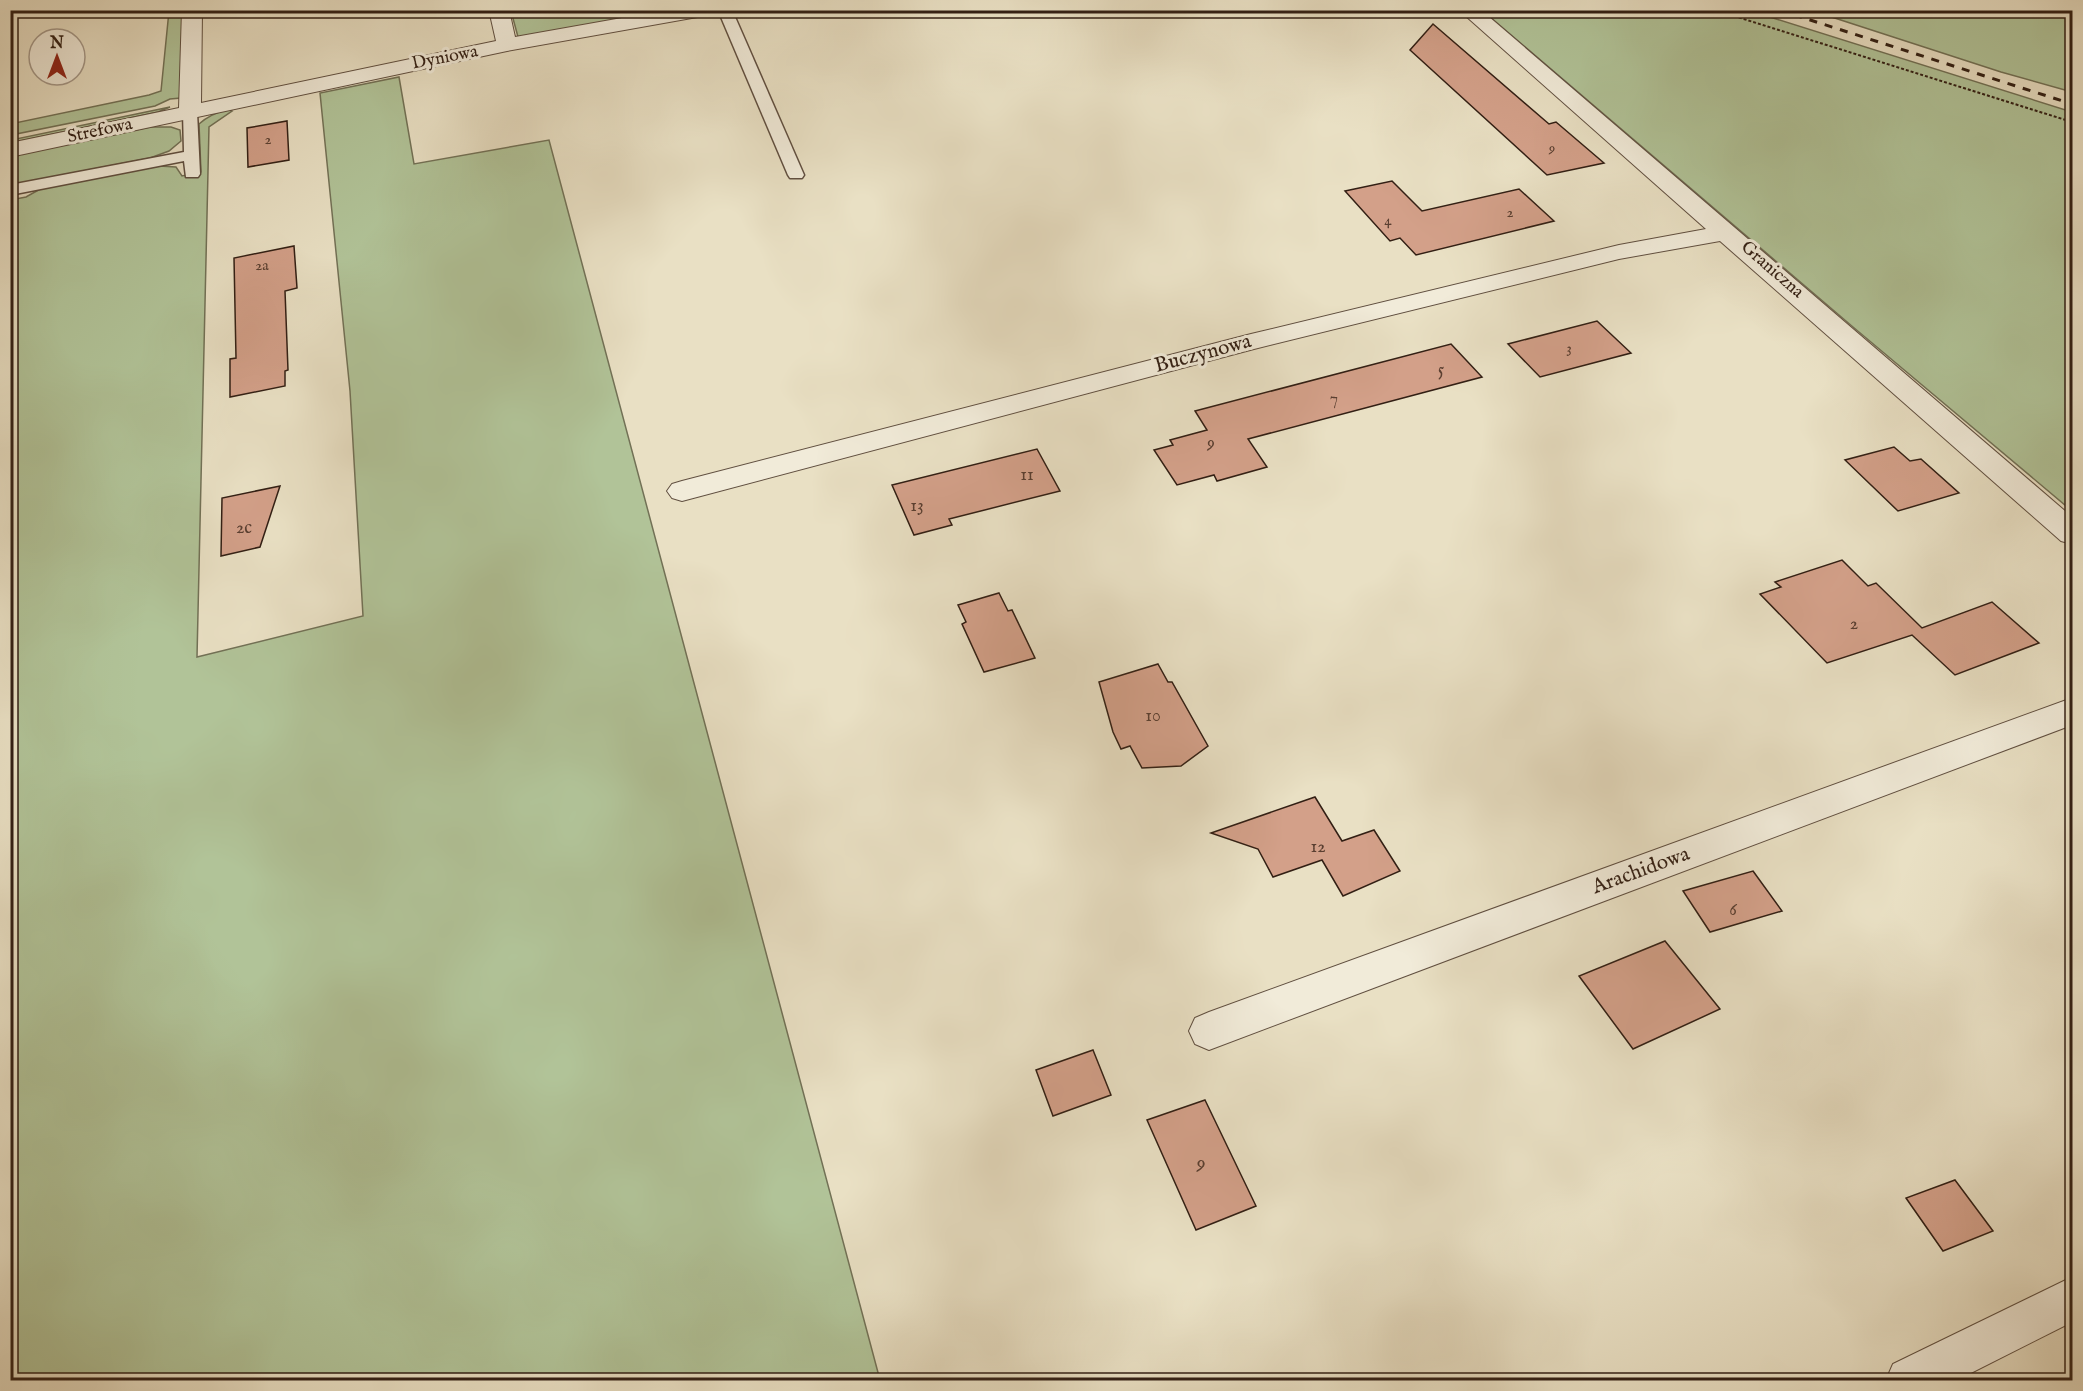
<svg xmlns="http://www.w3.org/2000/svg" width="2083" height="1391" viewBox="0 0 2083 1391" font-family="'IM FELL English',serif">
  <rect width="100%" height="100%" fill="#e9e0c4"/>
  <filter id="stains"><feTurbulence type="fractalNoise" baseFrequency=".00333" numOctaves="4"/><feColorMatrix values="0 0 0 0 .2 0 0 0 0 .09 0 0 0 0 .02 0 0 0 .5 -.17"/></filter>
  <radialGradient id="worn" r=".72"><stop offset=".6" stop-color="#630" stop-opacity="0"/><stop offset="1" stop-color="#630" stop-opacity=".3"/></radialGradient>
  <g fill="#b1c398" stroke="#727156" stroke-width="1.5">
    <polygon points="169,11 184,11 181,98 170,99 155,106 11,135 10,124 149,95 161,91"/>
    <polygon points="511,11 671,11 518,37"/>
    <polygon points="1483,11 1751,11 2072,112 2072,511 1853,327"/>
    <polygon points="1813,11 2072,11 2072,92 2001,72"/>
    <path d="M399,77L414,164L549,140L880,1380H11L10,200L26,197L42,188L159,166L176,167L182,176L201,172L199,124C208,116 217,112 228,109L232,111L209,127L197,657L363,616L350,391L320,93Z"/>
    <polygon points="170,107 158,112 11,143 11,140"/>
    <polygon points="150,127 171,127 180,130 181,141 169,151 150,158 11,185 11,156"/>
  </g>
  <g fill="#d3a089" stroke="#321f14" stroke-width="1.5">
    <polygon points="1433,24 1549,124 1556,122 1604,163 1547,175 1410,50"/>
    <polygon points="287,121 289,160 248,167 247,128"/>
    <polygon points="1392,181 1422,211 1519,189 1554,221 1416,255 1400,238 1390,241 1345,191"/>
    <polygon points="294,246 297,288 285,291 288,370 285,371 285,386 230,397 230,359 236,358 234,258"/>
    <polygon points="1597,321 1631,353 1540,377 1508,344"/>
    <polygon points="1451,344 1482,377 1248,439 1267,467 1217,481 1214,475 1177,485 1154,450 1173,445 1170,440 1207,430 1195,411"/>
    <polygon points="1894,447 1910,461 1921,459 1959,493 1898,511 1845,460"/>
    <polygon points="1037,449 1060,491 949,519 952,525 914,535 892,485"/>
    <polygon points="280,486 260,547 221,556 222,498"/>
    <polygon points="1842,560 1868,586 1876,583 1922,628 1992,602 2039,643 1955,675 1912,635 1827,663 1760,594 1781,587 1775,582"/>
    <polygon points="999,593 1008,611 1012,610 1035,658 984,672 962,624 966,622 958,605"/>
    <polygon points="1158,664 1168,682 1172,682 1208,746 1181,766 1142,768 1130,746 1121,749 1113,732 1099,682"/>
    <polygon points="1315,797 1342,841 1374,830 1400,871 1343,896 1322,860 1273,877 1258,849 1211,833"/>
    <polygon points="1753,871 1782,911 1710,932 1683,891"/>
    <polygon points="1665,941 1720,1009 1633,1049 1579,976"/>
    <polygon points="1093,1050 1111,1095 1053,1116 1036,1070"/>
    <polygon points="1205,1100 1256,1206 1196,1230 1147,1120"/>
    <polygon points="1955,1180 1993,1231 1943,1251 1906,1198"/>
  </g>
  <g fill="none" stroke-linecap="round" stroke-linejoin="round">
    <defs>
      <g id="lane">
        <polygon points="718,10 732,10 804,175 802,178 790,178 788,175"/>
        <polygon points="190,108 197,112 200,174 198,177 186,177 184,161 10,195 10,185 184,152 183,112"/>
      </g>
      <g id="street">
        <polygon points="182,10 202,10 201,103 496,41 489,10 509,10 515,37 667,10 713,10 710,14 703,16 507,51 10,157 10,143 179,108"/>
        <polygon points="1459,10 1481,10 2072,517 2072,544 2061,541 1720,241 1619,259 1254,349 682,501 672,498 667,491 672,484 682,481 1251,334 1619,245 1706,229"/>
        <polygon points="2072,698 2072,725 1209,1050 1195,1044 1189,1031 1195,1018 1209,1012"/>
        <polygon points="2072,1277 2072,1322 1957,1380 1886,1380 1893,1364"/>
      </g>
    </defs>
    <use href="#lane" stroke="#604f40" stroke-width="3"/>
    <use href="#street" stroke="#604f40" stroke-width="2"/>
    <polyline stroke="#321f14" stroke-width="2" stroke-dasharray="3 2" stroke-linecap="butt" points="1715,10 2072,122"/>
    <use href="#lane" fill="#f1ebd9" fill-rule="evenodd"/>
    <use href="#street" fill="#f1ebd9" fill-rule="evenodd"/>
    <polyline stroke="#321f14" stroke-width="3" stroke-dasharray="8 8" stroke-linecap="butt" points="1779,10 2072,104"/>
  </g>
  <g text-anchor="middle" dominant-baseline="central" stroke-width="6" stroke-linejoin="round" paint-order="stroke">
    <g font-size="15" fill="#5a3f31">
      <text x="268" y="139">2</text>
      <text x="1552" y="148">9</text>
      <text x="1510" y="212">2</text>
      <text x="1388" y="220">4</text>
      <text x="262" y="265">2a</text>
      <text x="1569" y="348">3</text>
    </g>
    <g font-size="18" fill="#321f14" stroke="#f1ebd9">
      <text transform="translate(445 58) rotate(-11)">Dyniowa</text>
      <text transform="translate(100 131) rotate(-12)">Strefowa</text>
      <text transform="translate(1772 270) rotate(41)">Graniczna</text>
    </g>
    <g font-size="18" fill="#5a3f31">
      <text x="1441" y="370">5</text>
      <text x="1334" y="399">7</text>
      <text x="1211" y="443">9</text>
      <text x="1027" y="475">11</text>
      <text x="917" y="506">13</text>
      <text x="244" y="528">2c</text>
      <text x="1854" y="624">2</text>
      <text x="1153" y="716">10</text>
      <text x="1318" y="847">12</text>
      <text x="1733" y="910">6</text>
    </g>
    <g font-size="21" fill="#321f14" stroke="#f1ebd9">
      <text transform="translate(1203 354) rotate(-15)">Buczynowa</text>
      <text transform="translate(1641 871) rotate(-20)">Arachidowa</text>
    </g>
    <g font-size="21" fill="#5a3f31">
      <text x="1201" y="1163">9</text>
    </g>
  </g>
  <rect width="2083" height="1391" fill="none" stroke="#e9e0c4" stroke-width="36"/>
  <rect x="12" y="12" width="2059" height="1367" fill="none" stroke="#321f14" stroke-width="3"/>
  <rect x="18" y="18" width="2047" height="1355" fill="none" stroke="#321f14" stroke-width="1.5"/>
  <g transform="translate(57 57)"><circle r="28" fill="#f1ebd9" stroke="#a5998a" stroke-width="1.5"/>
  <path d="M0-4.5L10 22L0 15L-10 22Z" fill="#8f2418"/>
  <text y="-9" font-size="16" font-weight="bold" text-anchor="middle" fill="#321f14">N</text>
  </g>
  <rect width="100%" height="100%" filter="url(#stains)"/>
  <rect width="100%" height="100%" fill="url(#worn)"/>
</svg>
